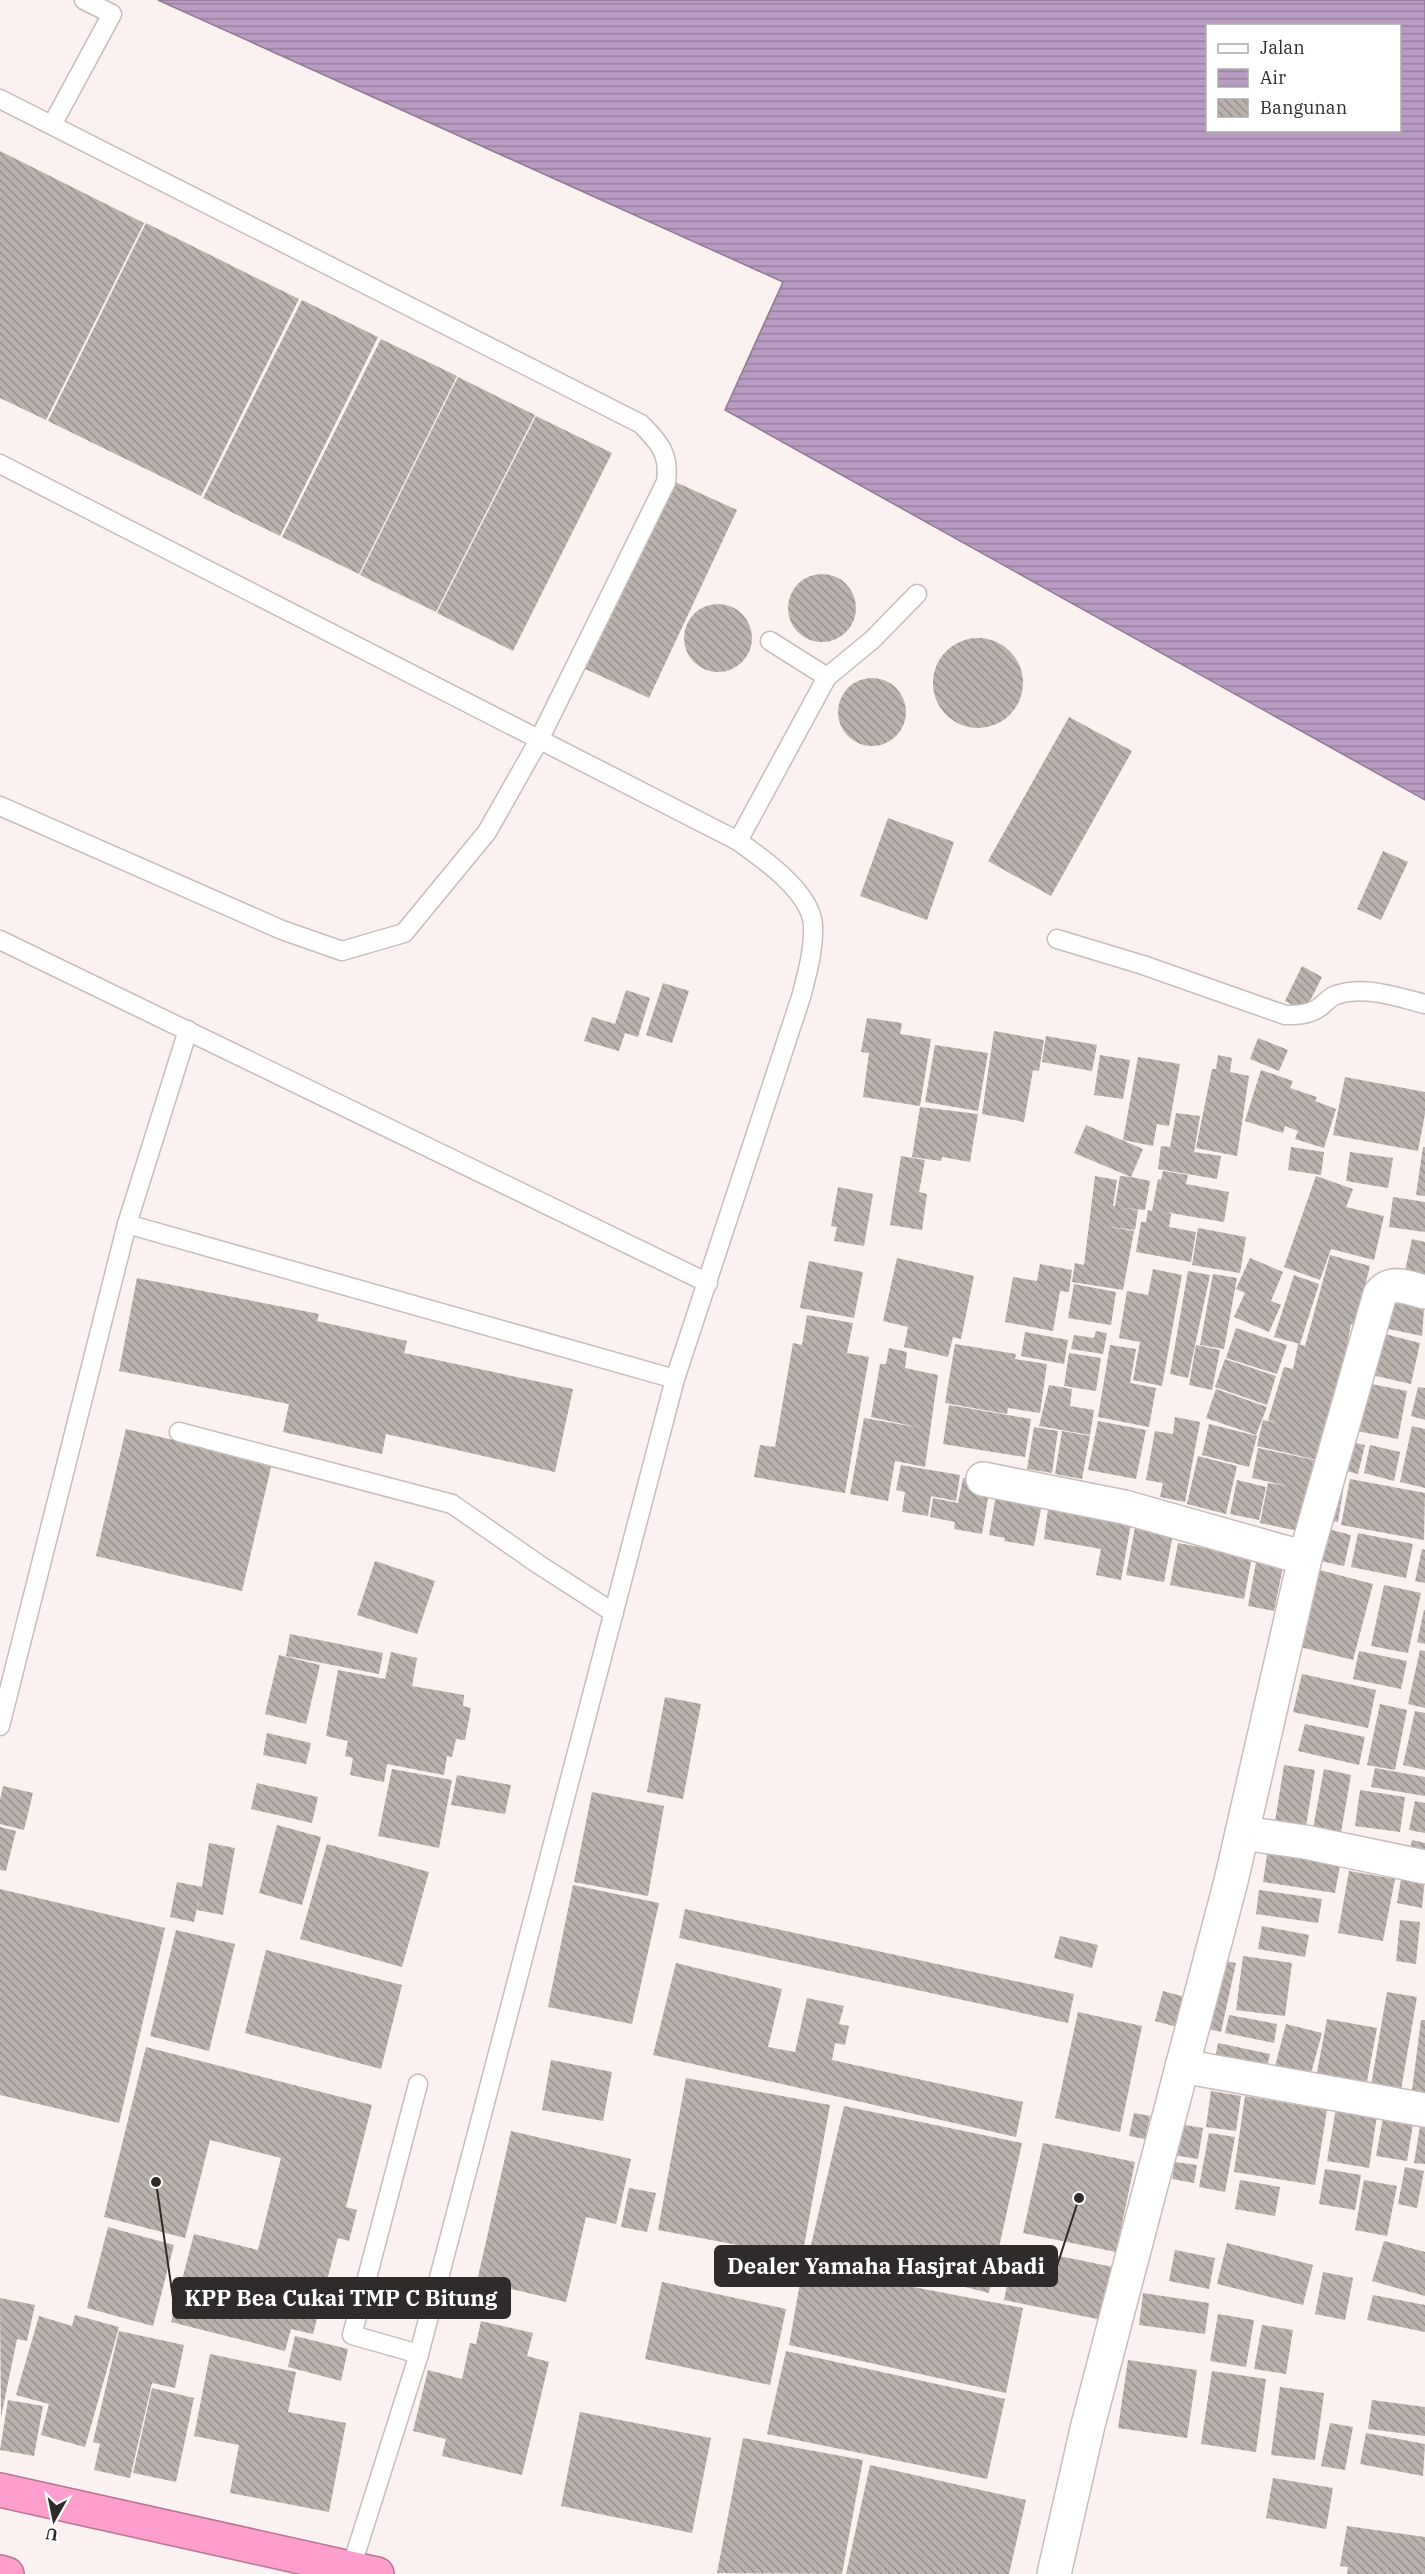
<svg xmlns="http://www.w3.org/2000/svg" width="1425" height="2574" viewBox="0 0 1425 2574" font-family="'IBM Plex Serif',serif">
  <defs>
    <pattern id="water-rules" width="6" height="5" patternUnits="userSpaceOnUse" patternTransform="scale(1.5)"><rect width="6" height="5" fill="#b99cc3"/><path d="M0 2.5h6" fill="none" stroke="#977f9f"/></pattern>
    <pattern id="building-back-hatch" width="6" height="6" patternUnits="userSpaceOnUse" patternTransform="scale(1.5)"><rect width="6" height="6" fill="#b9b2ad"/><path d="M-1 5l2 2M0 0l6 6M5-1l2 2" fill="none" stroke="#97918d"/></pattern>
  </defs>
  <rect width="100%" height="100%" fill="#fbf1f1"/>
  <path fill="url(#water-rules)" stroke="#907a95" stroke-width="1.5" fill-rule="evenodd" d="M158,0H1425V800L725,410L783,282ZM1208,26H1400V130H1208Z"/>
  <g fill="url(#building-back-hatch)">
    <polygon points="0,151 144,223 46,420 0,398"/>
    <polygon points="146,223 299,299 201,496 48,421"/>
    <polygon points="302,300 378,337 280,536 203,498"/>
    <polygon points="381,339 457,376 359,574 282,537"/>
    <polygon points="458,377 535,415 436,612 360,575"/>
    <polygon points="536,416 612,453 513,651 437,613"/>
    <polygon points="671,480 737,510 649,698 583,668"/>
    <circle cx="822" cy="608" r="34"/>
    <circle cx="718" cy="638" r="34"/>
    <circle cx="978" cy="683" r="45"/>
    <circle cx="872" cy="712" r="34"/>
    <polygon points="1069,717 1132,751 1051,896 988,861"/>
    <polygon points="888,818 954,842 927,920 860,896"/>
    <polygon points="1383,851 1408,862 1381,920 1357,909"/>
    <polygon points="1302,966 1322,977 1305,1011 1285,1001"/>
    <polygon points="663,983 689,991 672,1043 646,1035"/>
    <polygon points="626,990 650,998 638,1037 625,1033 619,1051 584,1041 592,1017 615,1024"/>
    <polygon points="867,1018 902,1023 900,1034 931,1039 920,1106 863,1097 869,1053 861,1052"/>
    <polygon points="994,1031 1044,1040 1039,1071 1033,1070 1024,1122 982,1114"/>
    <polygon points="1046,1036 1097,1045 1092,1071 1042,1062"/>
    <polygon points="1258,1038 1288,1050 1279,1071 1250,1059"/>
    <polygon points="935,1045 988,1053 978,1111 925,1102"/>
    <polygon points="1100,1055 1130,1060 1123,1099 1094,1095"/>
    <polygon points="1218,1055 1232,1058 1230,1072 1249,1076 1237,1156 1196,1148 1212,1069 1216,1069"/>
    <polygon points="1138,1057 1180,1064 1169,1126 1157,1124 1153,1146 1123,1140"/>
    <polygon points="1261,1070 1293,1081 1290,1088 1317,1097 1315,1101 1336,1109 1324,1148 1295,1139 1298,1131 1285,1126 1283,1133 1245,1121"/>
    <polygon points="1345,1077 1425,1092 1425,1114 1418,1151 1333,1135"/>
    <polygon points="920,1107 978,1114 970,1162 942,1157 941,1161 912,1157"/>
    <polygon points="1176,1113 1200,1116 1194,1152 1221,1156 1217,1179 1158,1169 1161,1146 1170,1147"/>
    <polygon points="1086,1125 1143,1149 1131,1177 1150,1181 1145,1210 1122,1208 1138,1210 1135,1230 1104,1226 1134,1231 1123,1290 1072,1282 1075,1263 1084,1265 1095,1176 1117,1180 1113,1206 1115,1206 1120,1176 1131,1177 1074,1153"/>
    <polygon points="1291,1147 1324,1152 1321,1175 1288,1170"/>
    <polygon points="1423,1147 1425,1147 1425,1196 1416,1195"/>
    <polygon points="1350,1152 1393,1158 1388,1188 1346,1181"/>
    <polygon points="901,1156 925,1160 919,1192 927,1194 922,1230 890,1225"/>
    <polygon points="1163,1171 1188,1175 1186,1184 1229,1192 1224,1222 1164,1212 1171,1214 1169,1227 1196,1232 1191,1262 1136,1252 1141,1222 1146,1222 1148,1210 1152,1211 1158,1179 1161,1180"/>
    <polygon points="1316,1176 1353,1189 1346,1207 1384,1216 1374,1260 1331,1249 1320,1280 1284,1267"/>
    <polygon points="838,1187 873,1194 864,1246 834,1241 837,1227 831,1226"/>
    <polygon points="1393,1197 1425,1202 1425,1232 1389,1227"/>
    <polygon points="1198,1228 1246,1237 1240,1273 1192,1265"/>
    <polygon points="1412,1239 1425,1242 1425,1290 1402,1284"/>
    <polygon points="1330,1255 1370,1266 1355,1325 1351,1324 1345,1357 1317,1460 1257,1446 1263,1420 1276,1423 1268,1420 1284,1367 1293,1369 1298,1344 1305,1346"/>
    <polygon points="897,1258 974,1276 961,1339 953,1337 948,1357 904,1347 908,1327 883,1321"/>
    <polygon points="1250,1258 1283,1272 1271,1301 1281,1305 1269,1332 1234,1317 1245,1293 1236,1289"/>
    <polygon points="809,1261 863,1272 854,1318 800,1308"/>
    <polygon points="1040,1264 1072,1270 1069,1292 1060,1291 1053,1331 1005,1322 1013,1277 1037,1281"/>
    <polygon points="1153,1269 1182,1275 1162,1386 1133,1380 1140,1342 1119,1338 1127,1291 1148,1295"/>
    <polygon points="1188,1271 1210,1275 1188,1378 1170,1374"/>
    <polygon points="1213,1274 1237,1278 1224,1349 1200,1345"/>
    <polygon points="1294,1275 1319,1284 1300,1344 1274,1337"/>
    <polygon points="137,1278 319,1314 317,1321 407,1341 404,1353 573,1389 555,1472 386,1434 382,1454 283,1432 289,1404 119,1371"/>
    <polygon points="1074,1284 1116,1292 1111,1325 1068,1318"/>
    <polygon points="1388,1288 1425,1296 1422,1336 1379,1327"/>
    <polygon points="807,1315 853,1323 847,1353 869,1357 845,1493 754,1477 760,1445 775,1447 793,1343 802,1345"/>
    <polygon points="1236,1328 1287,1345 1277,1374 1226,1358"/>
    <polygon points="1096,1331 1107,1333 1103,1354 1071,1349 1074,1335 1094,1338"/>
    <polygon points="1025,1332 1068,1340 1064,1364 1021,1356"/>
    <polygon points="1377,1332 1420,1343 1411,1384 1367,1374"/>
    <polygon points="955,1344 1016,1354 1015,1359 1047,1364 1040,1413 1008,1408 1007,1414 945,1403"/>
    <polygon points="1110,1345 1136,1349 1130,1383 1156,1388 1149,1427 1098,1417"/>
    <polygon points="1196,1345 1220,1350 1212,1390 1189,1385"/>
    <polygon points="889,1348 907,1352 905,1368 938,1375 925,1467 895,1461 888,1501 850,1494 864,1418 921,1428 871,1417 880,1364 886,1364"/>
    <polygon points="1069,1353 1101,1358 1096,1391 1064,1386"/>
    <polygon points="1225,1359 1276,1376 1267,1405 1215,1387"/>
    <polygon points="1366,1383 1407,1391 1398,1439 1357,1431"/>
    <polygon points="1049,1385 1072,1389 1070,1406 1094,1410 1090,1435 1039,1426"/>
    <polygon points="1418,1387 1425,1388 1425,1420 1411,1416"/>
    <polygon points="1216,1389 1267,1407 1256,1435 1206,1418"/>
    <polygon points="949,1405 1031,1419 1025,1457 943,1444"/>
    <polygon points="1175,1417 1200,1422 1185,1502 1160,1497 1163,1483 1146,1480 1155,1431 1173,1434"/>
    <polygon points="1098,1421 1146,1430 1136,1479 1088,1470"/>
    <polygon points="1209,1424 1257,1436 1249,1467 1202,1455"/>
    <polygon points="1412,1426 1425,1429 1425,1488 1400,1482"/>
    <polygon points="1034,1427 1058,1431 1052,1473 1027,1469"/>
    <polygon points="126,1429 272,1463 242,1591 96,1556"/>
    <polygon points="1062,1431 1090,1436 1082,1479 1055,1474"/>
    <polygon points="1346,1441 1365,1445 1358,1474 1339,1469"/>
    <polygon points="1370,1445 1400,1452 1394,1481 1364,1473"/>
    <polygon points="1258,1448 1314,1460 1298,1531 1260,1523 1268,1483 1288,1486 1252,1478"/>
    <polygon points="1198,1456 1237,1466 1226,1514 1187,1504"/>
    <polygon points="901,1465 960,1475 956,1501 931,1496 928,1516 902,1512 905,1492 896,1490"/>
    <polygon points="963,1478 974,1479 989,1492 982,1534 954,1529 955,1522 930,1517 933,1498 958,1503"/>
    <polygon points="1350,1479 1425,1493 1424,1540 1341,1525"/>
    <polygon points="1237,1480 1266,1487 1259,1520 1230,1514"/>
    <polygon points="1334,1489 1343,1491 1338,1522 1329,1521"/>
    <polygon points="996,1495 1043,1498 1034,1546 1004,1541 1005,1538 989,1535"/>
    <polygon points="1048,1509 1131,1524 1121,1580 1096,1575 1101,1549 1044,1539"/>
    <polygon points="1135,1527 1173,1534 1164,1582 1126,1575"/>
    <polygon points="1324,1528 1351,1535 1344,1566 1316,1560"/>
    <polygon points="1358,1533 1413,1544 1406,1578 1351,1567"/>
    <polygon points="1178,1543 1252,1557 1244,1599 1170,1585"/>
    <polygon points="1422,1549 1425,1550 1425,1583 1415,1581"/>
    <polygon points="375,1561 435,1581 417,1634 357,1615"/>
    <polygon points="1256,1562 1283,1567 1274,1611 1248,1606"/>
    <polygon points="1316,1569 1373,1584 1353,1660 1296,1646"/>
    <polygon points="1384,1585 1421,1593 1408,1653 1371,1646"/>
    <polygon points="1424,1610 1425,1610 1425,1644 1417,1642"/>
    <polygon points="290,1634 383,1653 379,1674 286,1656"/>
    <polygon points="1420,1650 1425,1651 1425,1708 1408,1704"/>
    <polygon points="1359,1651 1407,1661 1401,1689 1353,1679"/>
    <polygon points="391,1652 417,1658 412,1686 464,1695 463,1706 471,1708 465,1740 456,1739 452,1757 447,1756 444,1775 387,1764 384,1782 350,1775 353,1758 345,1756 348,1741 326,1736 338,1670 385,1679"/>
    <polygon points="279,1655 320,1665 306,1724 265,1714"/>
    <polygon points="1302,1674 1376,1690 1368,1728 1293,1712"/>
    <polygon points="665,1697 701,1704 683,1799 647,1792"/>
    <polygon points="1380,1704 1407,1710 1395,1770 1367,1765"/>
    <polygon points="1415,1711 1425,1713 1425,1770 1403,1765"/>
    <polygon points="1305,1724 1365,1737 1359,1765 1298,1751"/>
    <polygon points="267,1733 311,1743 306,1764 263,1755"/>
    <polygon points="1284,1765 1315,1770 1304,1839 1273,1834"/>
    <polygon points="1375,1768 1425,1777 1425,1796 1371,1787"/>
    <polygon points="392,1769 452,1780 439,1848 378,1836"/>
    <polygon points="1324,1769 1351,1775 1339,1844 1311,1839"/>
    <polygon points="457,1775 511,1785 505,1814 451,1805"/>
    <polygon points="257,1783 318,1797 312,1823 251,1809"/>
    <polygon points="3,1786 33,1793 24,1830 0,1824 0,1800"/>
    <polygon points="1360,1790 1405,1797 1400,1832 1355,1826"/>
    <polygon points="592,1792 664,1806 648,1896 574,1882"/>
    <polygon points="1415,1801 1425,1803 1425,1833 1409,1830"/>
    <polygon points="277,1825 321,1837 302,1905 259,1893"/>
    <polygon points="0,1827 16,1831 6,1871 0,1870"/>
    <polygon points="1412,1840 1425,1843 1425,1865 1408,1863"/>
    <polygon points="209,1843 235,1848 223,1915 197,1910 200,1894 194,1922 170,1917 177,1882 202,1887"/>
    <polygon points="327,1844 429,1872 402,1967 300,1939"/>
    <polygon points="1268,1848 1341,1860 1335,1893 1263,1882"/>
    <polygon points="1349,1871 1395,1879 1383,1941 1338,1933"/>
    <polygon points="1402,1873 1425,1877 1422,1908 1397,1903"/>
    <polygon points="573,1885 659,1903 632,2024 548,2007"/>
    <polygon points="0,1889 165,1928 119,2123 0,2095"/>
    <polygon points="1259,1890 1322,1899 1318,1923 1256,1914"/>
    <polygon points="685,1909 1074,1994 1068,2023 679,1938"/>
    <polygon points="1400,1920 1420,1922 1416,1964 1396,1961"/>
    <polygon points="1262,1926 1309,1935 1305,1957 1258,1949"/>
    <polygon points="176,1930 235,1944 209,2051 150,2036"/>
    <polygon points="1060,1936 1098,1945 1092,1968 1054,1958"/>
    <polygon points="266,1950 402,1985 381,2069 245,2033"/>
    <polygon points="1243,1956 1292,1963 1285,2016 1236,2010"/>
    <polygon points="1219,1960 1236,1963 1221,2032 1204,2028"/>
    <polygon points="676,1963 782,1989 768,2047 795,2052 807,1998 844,2006 839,2024 849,2026 845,2045 835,2043 832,2060 1023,2102 1016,2137 653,2055"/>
    <polygon points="1163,1991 1189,1998 1181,2028 1155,2021"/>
    <polygon points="1387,1992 1417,1997 1401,2090 1371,2085"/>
    <polygon points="1078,2012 1142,2026 1120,2132 1055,2118"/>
    <polygon points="1229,2015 1277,2024 1274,2043 1225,2033"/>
    <polygon points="1327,2019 1377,2028 1365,2092 1315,2083"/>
    <polygon points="1421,2020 1425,2020 1425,2100 1411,2098"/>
    <polygon points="1286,2024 1322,2033 1307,2088 1272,2078"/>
    <polygon points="1218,2043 1270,2054 1265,2075 1214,2064"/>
    <polygon points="146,2047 372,2105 346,2207 357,2210 349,2241 338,2238 313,2334 291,2329 285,2351 171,2322 194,2234 258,2250 281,2158 210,2140 185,2238 104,2217"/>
    <polygon points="551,2060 612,2072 603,2121 542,2110"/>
    <polygon points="686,2078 830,2105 802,2257 658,2230"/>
    <polygon points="1211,2091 1241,2096 1236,2131 1206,2127"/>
    <polygon points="1245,2096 1327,2110 1315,2185 1234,2172"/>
    <polygon points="844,2106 1022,2143 989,2293 810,2249"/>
    <polygon points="1336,2108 1377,2115 1369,2168 1327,2161"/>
    <polygon points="1134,2113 1150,2116 1145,2139 1129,2136"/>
    <polygon points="1384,2113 1414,2118 1407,2161 1376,2156"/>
    <polygon points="1421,2120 1425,2121 1425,2164 1414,2163"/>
    <polygon points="1179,2124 1203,2128 1198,2159 1173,2155"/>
    <polygon points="511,2131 631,2159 616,2224 586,2217 566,2302 477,2281"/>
    <polygon points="1209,2133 1235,2137 1225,2192 1199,2187"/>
    <polygon points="1043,2143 1135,2162 1116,2252 1023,2233"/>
    <polygon points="1175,2162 1197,2165 1194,2183 1172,2179"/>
    <polygon points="1405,2167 1424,2171 1417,2208 1398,2204"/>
    <polygon points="1325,2169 1361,2175 1355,2210 1319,2204"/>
    <polygon points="1240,2180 1280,2187 1275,2216 1235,2209"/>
    <polygon points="1364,2180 1397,2186 1387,2236 1355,2230"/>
    <polygon points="629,2188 656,2193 647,2232 621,2227"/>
    <polygon points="108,2227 174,2245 153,2326 87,2308"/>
    <polygon points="1384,2241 1425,2252 1425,2296 1372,2281"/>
    <polygon points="1227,2243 1313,2265 1303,2305 1217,2284"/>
    <polygon points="1015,2247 1113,2267 1102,2320 1004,2300"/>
    <polygon points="1175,2250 1215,2258 1209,2289 1169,2281"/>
    <polygon points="803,2266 1023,2308 1006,2393 789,2345"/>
    <polygon points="1323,2272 1353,2278 1345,2320 1315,2314"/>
    <polygon points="662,2282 786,2309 770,2385 645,2359"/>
    <polygon points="1143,2293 1209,2303 1205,2334 1139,2325"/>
    <polygon points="1373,2295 1425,2305 1425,2332 1367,2320"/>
    <polygon points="0,2298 35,2305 27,2341 17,2339 1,2417"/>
    <polygon points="1218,2314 1254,2320 1246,2367 1210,2361"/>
    <polygon points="75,2315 119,2327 85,2447 41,2435 49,2404 16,2395 39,2316 72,2326"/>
    <polygon points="481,2321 533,2333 527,2356 549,2362 522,2475 442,2456 446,2439 413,2431 428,2370 462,2379 470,2343 476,2344"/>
    <polygon points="1262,2325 1293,2330 1286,2374 1254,2369"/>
    <polygon points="119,2331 184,2345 175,2388 152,2383 130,2478 94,2470 100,2444 93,2442"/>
    <polygon points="295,2336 348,2349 341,2381 288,2367"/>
    <polygon points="786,2351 1005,2399 987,2479 767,2434"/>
    <polygon points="210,2354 296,2372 288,2412 346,2423 329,2512 230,2493 239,2445 194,2436"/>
    <polygon points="1128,2360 1197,2370 1187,2438 1118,2428"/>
    <polygon points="1212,2371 1266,2379 1256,2452 1201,2444"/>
    <polygon points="1280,2387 1324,2393 1315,2460 1271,2455"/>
    <polygon points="152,2388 194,2398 176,2482 133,2473"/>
    <polygon points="8,2400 43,2406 34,2456 0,2450"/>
    <polygon points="1372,2400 1425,2407 1425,2436 1368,2429"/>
    <polygon points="580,2412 711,2438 692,2533 561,2506"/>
    <polygon points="1330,2423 1353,2427 1345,2470 1321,2466"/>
    <polygon points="1366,2433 1425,2444 1423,2476 1360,2464"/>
    <polygon points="743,2438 863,2460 842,2574 717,2573"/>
    <polygon points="870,2465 1026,2500 1009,2574 846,2574"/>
    <polygon points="1273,2478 1333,2488 1326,2529 1266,2518"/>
    <polygon points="1347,2526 1425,2537 1425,2574 1347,2574 1348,2567 1340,2566"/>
  </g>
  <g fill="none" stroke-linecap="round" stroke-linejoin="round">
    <defs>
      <g id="lane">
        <path d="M0,99L641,424C659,442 670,454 666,482L539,740L487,832L404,933L342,951L282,930L0,806"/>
        <polyline points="52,125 112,14 84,0"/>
        <path d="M0,464L738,841C762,858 811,892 813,925C814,950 807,974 801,997L675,1379L419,2354L351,2568"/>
        <polyline points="827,677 872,640 917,594"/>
        <polyline points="738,841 827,677 770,641"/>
        <path d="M1057,939L1143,965L1285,1015C1296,1015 1307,1015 1317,1009C1324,1005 1329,997 1336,995C1365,985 1397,997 1425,1004"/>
        <polyline points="0,940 708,1283"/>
        <polyline points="188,1030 127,1224 675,1379"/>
        <polyline points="179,1432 452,1504 538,1564 614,1613"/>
        <polyline points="0,1726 127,1224"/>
        <polyline points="418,2084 352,2335 419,2354"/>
      </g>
      <g id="street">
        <polyline points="983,1479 1124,1507 1305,1558"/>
        <polyline points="1242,1833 1305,1842 1425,1867"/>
        <polyline points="1182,2066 1425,2110"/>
        <path d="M1054,2574L1088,2425L1231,1881L1305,1558L1380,1294C1392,1279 1408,1288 1425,1292"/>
      </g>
      <g id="highway">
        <polyline points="0,2490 377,2574"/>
        <polyline points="0,2572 7,2574"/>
      </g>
    </defs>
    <use href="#lane" stroke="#c6bdbd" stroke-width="21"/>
    <use href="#street" stroke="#c6bdbd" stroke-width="36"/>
    <use href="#highway" stroke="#b67694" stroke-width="36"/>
    <use href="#lane" stroke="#fff" stroke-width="18"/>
    <use href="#street" stroke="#fff" stroke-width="33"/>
    <use href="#highway" stroke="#fe9ecc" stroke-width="33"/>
  </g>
  <path fill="none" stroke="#2f2b2b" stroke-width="2" d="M1079 2198L1057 2266M156 2182L173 2298"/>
  <g fill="#2f2b2b" stroke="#fff" stroke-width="2">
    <circle cx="1079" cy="2198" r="6"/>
    <circle cx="156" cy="2182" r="6"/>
  </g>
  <g fill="#2f2b2b" stroke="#2f2b2b" stroke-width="2">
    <rect x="715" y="2246" width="342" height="40" rx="6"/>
    <rect x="173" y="2278" width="337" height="40" rx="6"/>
  </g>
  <g font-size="22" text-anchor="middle" font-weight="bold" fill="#fff">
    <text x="886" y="2274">Dealer Yamaha Hasjrat Abadi</text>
    <text x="341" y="2306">KPP Bea Cukai TMP C Bitung</text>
  </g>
  <rect x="1206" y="24" width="195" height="108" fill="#ffffff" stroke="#acaaaa" stroke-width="1.5"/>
  <rect x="1218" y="44" width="30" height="9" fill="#ffffff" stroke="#acaaaa" stroke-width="1.5"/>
  <text x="1260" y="54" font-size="18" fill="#2f2b2b">Jalan</text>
  <rect x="1218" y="69" width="30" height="18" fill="url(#water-rules)" stroke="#acaaaa" stroke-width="1.5"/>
  <text x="1260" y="84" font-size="18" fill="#2f2b2b">Air</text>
  <rect x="1218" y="99" width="30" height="18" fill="url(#building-back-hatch)" stroke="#acaaaa" stroke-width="1.5"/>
  <text x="1260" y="114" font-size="18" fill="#2f2b2b">Bangunan</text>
  <g transform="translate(54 2520) rotate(189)" stroke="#ffffff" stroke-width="4.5" paint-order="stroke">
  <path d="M0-4.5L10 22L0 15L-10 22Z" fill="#2f2b2b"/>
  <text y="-9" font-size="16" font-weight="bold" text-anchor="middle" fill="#2f2b2b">U</text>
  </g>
</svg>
